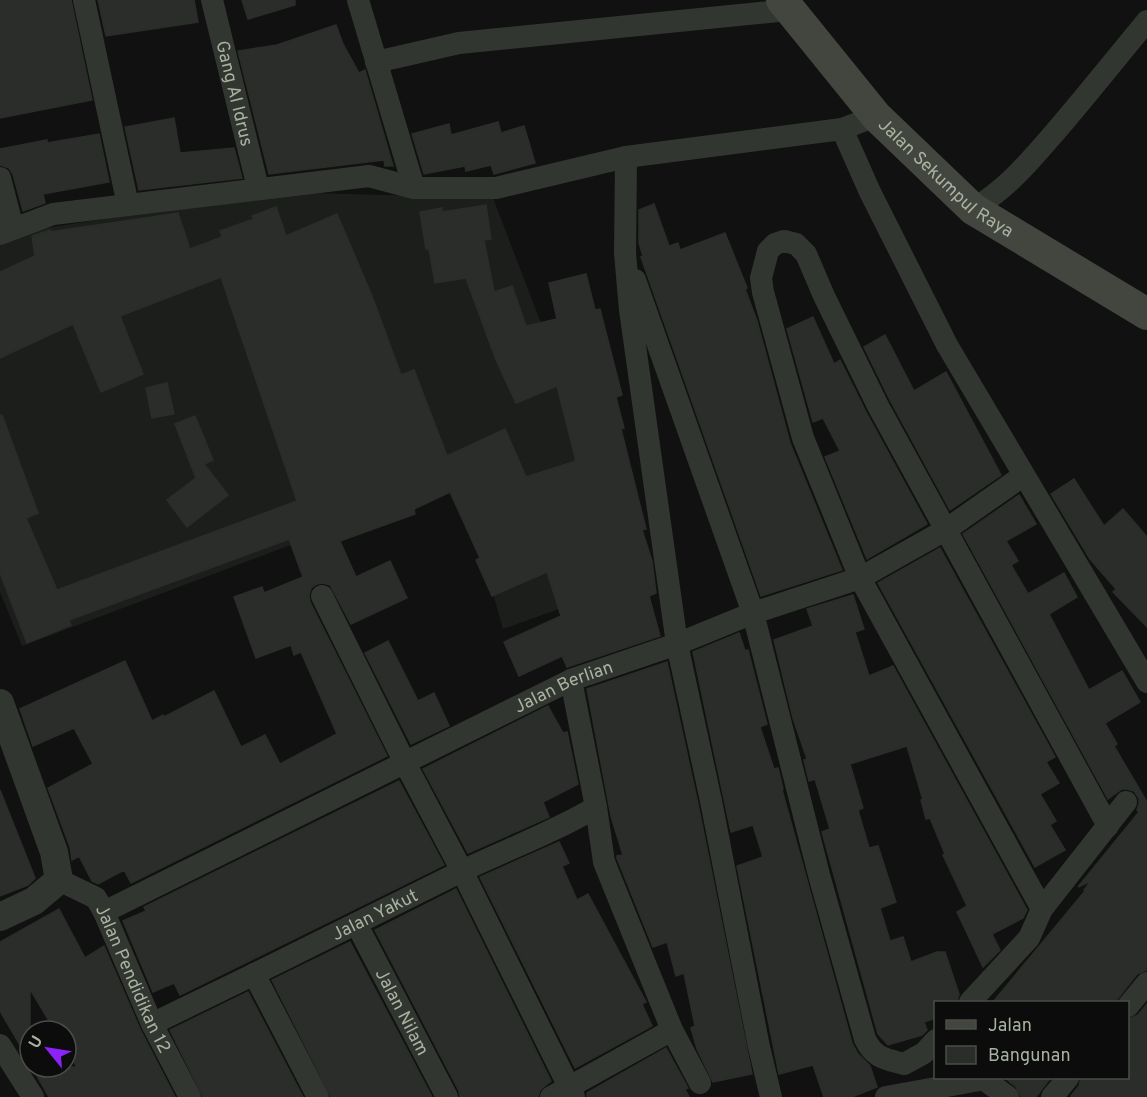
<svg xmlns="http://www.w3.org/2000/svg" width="1147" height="1097" viewBox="0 0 1147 1097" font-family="Overpass,sans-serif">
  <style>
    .built { fill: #1c1e1c }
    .building { fill: #2b2d2a; stroke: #2a2d29; stroke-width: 1.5 }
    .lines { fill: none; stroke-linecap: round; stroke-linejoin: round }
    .minor { stroke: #323630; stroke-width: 22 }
    .tertiary { stroke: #323630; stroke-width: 28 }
    .secondary { stroke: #42463e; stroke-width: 32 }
    .labels { text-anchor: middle; stroke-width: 6; stroke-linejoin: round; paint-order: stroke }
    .street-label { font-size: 18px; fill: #a9b2a0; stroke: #0b0c0b }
  </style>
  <rect width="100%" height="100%" fill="#101110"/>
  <polygon class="built" points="274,192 493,198 562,378 612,590 503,629 461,481 22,646 0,592 0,242 15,233"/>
  <g class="building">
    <polygon points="0,0 71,0 92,100 0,118"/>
    <polygon points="98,0 194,0 198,22 106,36"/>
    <polygon points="242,0 295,0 295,5 248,19"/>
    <polygon points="336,25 343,44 359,73 365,70 393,166 385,166 384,160 269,174 238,51 277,45"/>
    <polygon points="174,118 180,153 234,148 242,178 139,190 125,127"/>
    <polygon points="498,122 501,133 524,126 535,163 494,174 491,165 466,171 465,166 424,174 412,134 449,124 451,135"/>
    <polygon points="99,134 109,182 43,194 45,203 23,211 13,174 9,168 0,165 0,149 47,140 47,143"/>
    <polygon points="654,204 669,246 678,243 680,250 725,233 747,288 745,289 757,321 790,443 842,570 761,596 641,257 643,256 639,243 639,210"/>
    <polygon points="486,205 491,239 484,240 494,292 512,286 526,326 557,319 549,283 586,274 595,310 600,309 622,395 616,397 624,428 621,429 646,529 642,530 652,561 656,593 649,596 660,636 567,667 562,656 519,676 504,642 561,616 547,572 492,596 476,560 480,558 450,492 414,509 415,514 340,541 356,577 390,561 407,598 351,624 330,585 323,583 317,584 311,588 309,595 310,602 387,756 131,883 124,870 98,884 92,881 79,856 72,860 70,847 48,788 93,764 74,728 33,746 20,709 125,661 152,721 163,715 164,717 214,691 241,747 265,735 280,764 337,734 301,652 294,655 291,645 256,658 234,597 262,587 264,593 303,577 289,539 69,620 71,625 27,643 0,573 0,416 2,415 38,513 26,518 57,590 297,501 221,277 120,316 143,374 101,392 73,324 0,358 0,272 35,256 32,236 50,230 50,232 178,213 190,249 222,237 220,231 254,219 252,216 276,207 286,236 337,214 372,296 401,375 414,370 447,456 505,429 526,477 576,461 557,386 516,403 496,360 466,278 435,283 429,249 426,249 420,212 442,208 442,212"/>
    <polygon points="813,317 834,364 840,360 866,412 927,524 867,559 825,457 840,451 823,418 813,422 787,329"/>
    <polygon points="885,335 914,391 946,372 1001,475 950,510 890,400 864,347"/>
    <polygon points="167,383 174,414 152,418 146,388"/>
    <polygon points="195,416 213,460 204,464 228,495 187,527 167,500 196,478 175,424"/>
    <polygon points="1074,479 1104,526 1123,509 1147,537 1147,627 1113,592 1116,589 1090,559 1051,494"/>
    <polygon points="1019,495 1036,524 1006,541 1018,561 1011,565 1028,594 1064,573 1077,597 1049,614 1089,690 1122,671 1140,702 1105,723 1117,744 1114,746 1147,802 1147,970 1137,974 1115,1002 993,1002 1085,891 1084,890 1091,881 1078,887 1139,812 1137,810 1139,804 1139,798 1134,791 1127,789 1122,789 1108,799 963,534"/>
    <polygon points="940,548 1055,757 1046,762 1059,783 1040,794 1056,821 1050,825 1065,850 1035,867 878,583"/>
    <polygon points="853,595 864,629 855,632 869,676 893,666 1027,910 1023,918 992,934 1000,950 983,967 957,912 967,906 943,855 945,854 930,818 926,819 921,800 923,800 907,746 850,764 863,808 858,810 869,848 878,846 896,902 880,908 890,941 903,937 911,962 937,952 945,952 959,994 957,1002 936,1002 936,1018 924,1022 927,1030 922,1035 888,1045 878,1034 822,832 830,829 815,779 809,781 804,760 807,759 793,718 774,640 813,626 807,609"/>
    <polygon points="739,633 745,651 748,650 767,724 760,727 774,769 778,768 783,789 782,790 852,1043 858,1054 870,1066 877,1087 852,1097 824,1097 813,1065 779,1074 737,866 763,857 753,825 731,832 693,652"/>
    <polygon points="388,641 418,701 434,693 449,726 411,744 365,653"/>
    <polygon points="667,662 698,804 752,1074 713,1082 697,1049 691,1028 695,1026 684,973 676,976 667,942 653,947 617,858 617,856 623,855 611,816 587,689"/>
    <polygon points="548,706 563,733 567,732 578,784 543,802 549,817 468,853 423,769"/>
    <polygon points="399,781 444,865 180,995 174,983 153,992 123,921 146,911 144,907"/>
    <polygon points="0,790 35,878 28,885 0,896"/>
    <polygon points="559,842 569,863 562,866 577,900 588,894 646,1002 642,1004 652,1026 575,1068 480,877"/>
    <polygon points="456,889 551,1081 540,1090 538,1097 460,1097 459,1091 375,930"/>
    <polygon points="59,909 85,958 104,946 140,1029 175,1097 49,1097 32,1067 77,1067 66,1049 66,1031 55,1031 30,989 30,1062 0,1011 0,942"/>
    <polygon points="350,942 432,1097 331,1097 272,980"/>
    <polygon points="248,992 303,1097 203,1097 170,1030"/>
    <polygon points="1147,1004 1147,1097 1072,1097 1071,1096 1079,1086 1081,1077 1128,1077 1128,1019 1138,1015"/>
    <polygon points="666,1048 688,1088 685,1089 689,1097 587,1097 587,1093"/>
    <polygon points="1004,1077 1051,1077 1036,1097 1021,1097 1016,1087"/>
  </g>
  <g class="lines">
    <g class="minor">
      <polyline points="84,0 128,205"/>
      <path id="s1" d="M 212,0 L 258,188"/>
      <polyline points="358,0 414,188"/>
      <polyline points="376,62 459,43 789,10"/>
      <polyline points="842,129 870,192 947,345 1147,682"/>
      <polyline points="626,157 625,253 630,310 677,644 711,801 759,1047 771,1097"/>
      <polyline points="0,178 13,228"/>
      <path d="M 973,209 C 1007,189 1031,160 1056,131 C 1087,95 1117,57 1147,21"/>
      <polyline points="0,234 53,214 369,176 414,188 496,188 626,157 842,129 876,116"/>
      <path d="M 635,280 L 753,613 L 819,875 L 865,1039 C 874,1058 885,1059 904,1064 L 924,1053 L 936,1040"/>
      <polyline points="322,596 405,763 462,871 574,1097"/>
      <polyline points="571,680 596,807 604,862 672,1030 700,1083"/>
      <path id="s2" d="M 59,880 L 96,898 L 104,912 L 152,1024 L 190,1097"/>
      <polyline points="1042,909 860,578 803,438 763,292 761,278 768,251 775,244 784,241 796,244 806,254 824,296 878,406 1108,826"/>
      <path id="s3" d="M 104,912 L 571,680 L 677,644 L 753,613 L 860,578 L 947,529 L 1024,475"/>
      <path id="s4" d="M 357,925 L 447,1097"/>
      <polyline points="254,974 318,1097"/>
      <polyline points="970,1002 1029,938 1042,909 1126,802"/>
      <polyline points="1128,1006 1147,983"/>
      <path id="s5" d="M 152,1024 C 255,974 358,923 460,872 C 505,850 553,833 596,807"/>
      <polyline points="0,1045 33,1097"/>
      <polyline points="982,1078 1008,1097"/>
      <polyline points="551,1097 672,1030"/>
      <polyline points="886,1097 985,1079"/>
      <polyline points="1052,1097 1068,1078"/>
    </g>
    <polyline class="tertiary" points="0,703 54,852 59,880 34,901 0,917"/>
    <path class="secondary" id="s6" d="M 782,0 L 876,116 L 973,209 L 1147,314"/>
  </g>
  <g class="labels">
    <g class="street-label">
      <text dy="6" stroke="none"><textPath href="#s1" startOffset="96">Gang Al Idrus</textPath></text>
      <text dy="6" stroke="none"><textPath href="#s6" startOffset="243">Jalan Sekumpul Raya</textPath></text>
      <text dy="6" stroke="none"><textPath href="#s3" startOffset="512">Jalan Berlian</textPath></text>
      <text dy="6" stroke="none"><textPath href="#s5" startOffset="248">Jalan Yakut</textPath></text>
      <text dy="6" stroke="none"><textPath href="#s2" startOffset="130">Jalan Pendidikan 12</textPath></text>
      <text dy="6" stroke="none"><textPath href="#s4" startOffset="98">Jalan Nilam</textPath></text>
    </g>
  </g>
  <rect x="934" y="1001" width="195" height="78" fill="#0b0c0b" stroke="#4a4e47" stroke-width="1.5"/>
  <rect x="946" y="1020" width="30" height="9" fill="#42463e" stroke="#4a4e47" stroke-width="1.5"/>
  <text x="988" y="1031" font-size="18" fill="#a9b2a0">Jalan</text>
  <rect x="946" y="1046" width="30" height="18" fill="#2b2d2a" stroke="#4a4e47" stroke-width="1.5"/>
  <text x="988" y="1061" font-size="18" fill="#a9b2a0">Bangunan</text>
  <g transform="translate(48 1049) rotate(300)"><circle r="28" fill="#0b0c0b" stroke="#4a4e47" stroke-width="1.5"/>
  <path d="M0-4.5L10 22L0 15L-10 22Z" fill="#8b22f7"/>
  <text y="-9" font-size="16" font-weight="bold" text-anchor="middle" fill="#a9b2a0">U</text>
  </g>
</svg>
